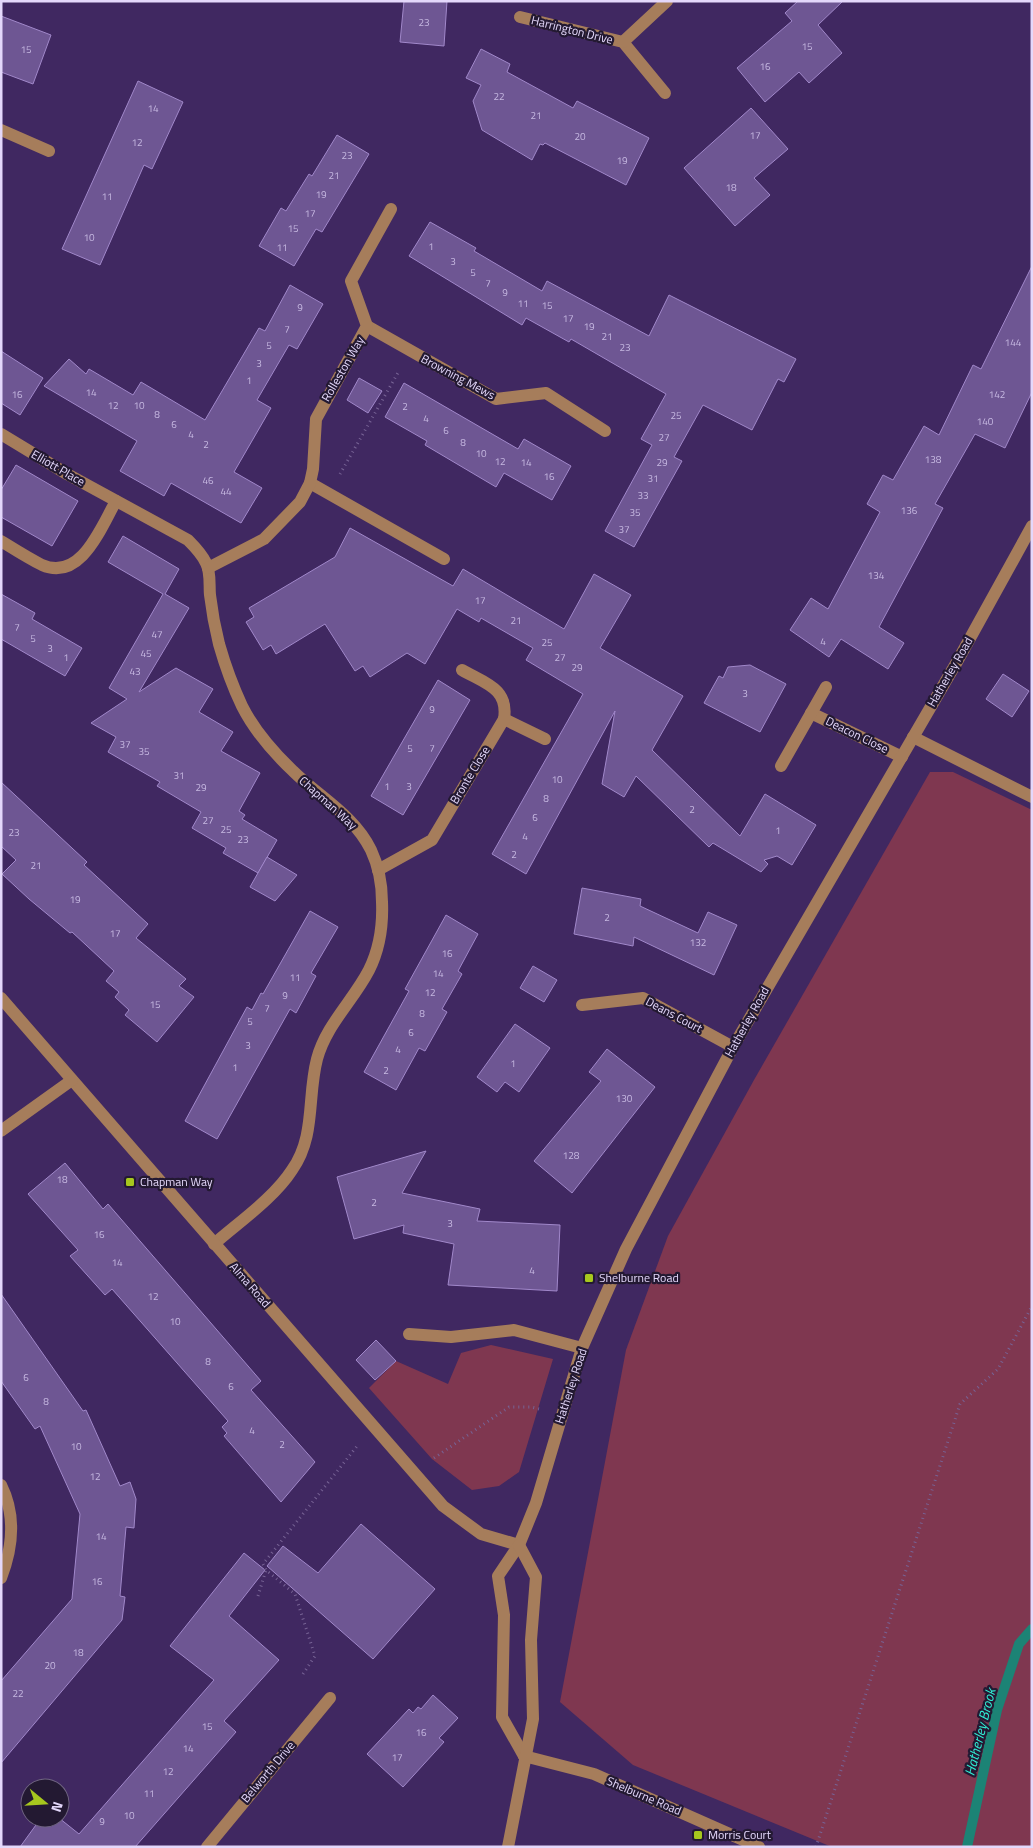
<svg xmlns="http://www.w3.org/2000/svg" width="1033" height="1848" viewBox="0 0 1033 1848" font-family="'Titillium Web',sans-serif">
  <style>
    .green { fill: #7f3750 }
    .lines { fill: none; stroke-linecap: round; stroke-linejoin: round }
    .stream { stroke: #1c8375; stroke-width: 10 }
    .building { fill: #6e5693; stroke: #a188ca }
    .path { stroke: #776395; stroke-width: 3; stroke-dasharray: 1 4; stroke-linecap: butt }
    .minor { stroke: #a67d5b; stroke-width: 12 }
    .poi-dot { fill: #a7c71e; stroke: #231932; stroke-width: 2 }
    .labels { text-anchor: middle; stroke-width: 4.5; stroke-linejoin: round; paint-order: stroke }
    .number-label { font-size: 10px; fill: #c6b8e1 }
    .street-label { font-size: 12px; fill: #e4d8fb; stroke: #231932 }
    .poi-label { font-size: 12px; fill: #e4d8fb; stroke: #231932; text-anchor: start }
    .water-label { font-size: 14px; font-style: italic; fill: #30f0d6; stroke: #231932 }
  </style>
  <rect width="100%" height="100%" fill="#402861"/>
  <g class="green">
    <polygon points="930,772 953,772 1032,810 1032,1847 832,1847 633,1765 560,1702 626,1350 668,1236 754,1080"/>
    <polygon points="491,1345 553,1359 519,1472 499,1486 472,1490 432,1459 369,1388 396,1361 448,1384 461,1353"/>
  </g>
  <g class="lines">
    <polyline class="stream" points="967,1847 997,1710 1019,1644 1032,1629"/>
  </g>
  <g class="building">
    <polygon points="404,1 447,1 444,46 400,42"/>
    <polygon points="798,1 843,1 818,25 842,53 809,83 799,72 765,102 737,68 792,21 785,13"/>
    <polygon points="1,16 51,35 33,84 1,72"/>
    <polygon points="481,49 510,64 507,72 573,108 577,101 649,138 626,185 545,143 543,145 540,144 532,160 482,130 473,101 481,85 466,78"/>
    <polygon points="138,81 183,102 152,169 144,165 100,265 62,249"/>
    <polygon points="751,108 788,149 754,178 770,195 735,226 684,168"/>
    <polygon points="337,135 369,154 322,232 316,229 294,266 259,246 281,208 286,211 309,174 312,176"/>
    <polygon points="430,222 476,248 474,251 542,291 547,281 649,336 669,295 796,359 784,382 778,379 752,430 703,405 674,457 682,461 634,547 605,531 652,445 641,439 666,394 571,339 569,342 526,318 522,325 409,256"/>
    <polygon points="1032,266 1032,392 1005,448 975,434 935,504 943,508 879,627 904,643 888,669 841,639 829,657 790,630 811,598 828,609 880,512 867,504 883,475 893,480 924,426 939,435 973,365 981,369"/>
    <polygon points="290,285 323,304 297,349 289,345 257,400 271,408 234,472 262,488 241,523 171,483 164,496 120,471 137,441 44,386 69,359 86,374 89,369 133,395 141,382 205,420 259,328 265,331"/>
    <polygon points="1,351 43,378 20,415 1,403"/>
    <polygon points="359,378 382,391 368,413 347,400"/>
    <polygon points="404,383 518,449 524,439 571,466 552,500 504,473 496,487 425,445 427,441 385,417"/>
    <polygon points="16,465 78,501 52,546 1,517 1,490"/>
    <polygon points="350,528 453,586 463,569 564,629 594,574 631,595 600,648 683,696 652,750 740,836 765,794 816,825 792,865 777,856 764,860 768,864 761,872 713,843 709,847 636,776 624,797 602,784 615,711 526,874 492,854 583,694 526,660 533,648 481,618 479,622 457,609 425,664 407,653 370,677 363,666 355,671 325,624 276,654 271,645 263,650 246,622 254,617 249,608 335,557"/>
    <polygon points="123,536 179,569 165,594 189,608 139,692 176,668 213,689 199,712 233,732 221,751 260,773 239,811 245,815 242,819 277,840 258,873 223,853 226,848 192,828 201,812 157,786 160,782 108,752 116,737 91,723 127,699 109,688 163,594 108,562"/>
    <polygon points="1,594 35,613 32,619 82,648 65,676 1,639"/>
    <polygon points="750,665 786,684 760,732 704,703 719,676 723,678 728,667"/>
    <polygon points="1003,674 1029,691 1012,717 986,699"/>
    <polygon points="438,680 470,700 403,815 371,796"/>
    <polygon points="1,782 87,862 84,865 148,924 136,938 186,979 179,986 194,997 157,1042 125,1015 129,1010 115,997 119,992 106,981 114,971 72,932 70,933 29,899 2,874 16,860 1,846"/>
    <polygon points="267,857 297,875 275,901 250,887"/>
    <polygon points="582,888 641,899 640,906 698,933 708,912 737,925 714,975 634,937 633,946 574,934"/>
    <polygon points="310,911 338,927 311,973 316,976 296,1013 290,1009 217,1139 185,1121 247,1007 252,1010 261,993 263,994"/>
    <polygon points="446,915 478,934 458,971 462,974 442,1009 447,1012 425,1051 419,1048 396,1090 364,1072 409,991 405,989"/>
    <polygon points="533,966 557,980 544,1002 520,988"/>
    <polygon points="515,1024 550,1048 519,1092 505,1082 497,1092 477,1077"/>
    <polygon points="607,1049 655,1087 572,1193 534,1161 601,1081 589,1072"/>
    <polygon points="426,1151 402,1193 480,1209 477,1221 560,1225 557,1291 448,1285 454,1244 403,1233 404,1225 354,1239 337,1177"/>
    <polygon points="65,1163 103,1209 108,1204 261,1381 251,1390 315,1462 281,1502 224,1436 227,1433 222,1427 228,1421 112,1289 105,1295 70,1256 78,1250 28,1194"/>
    <polygon points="1,1294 83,1411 86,1410 120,1486 130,1482 136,1499 134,1528 126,1527 120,1596 125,1597 122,1620 1,1763 1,1681 72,1599 80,1514 40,1426 35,1429 1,1381"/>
    <polygon points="376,1340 396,1361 375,1380 356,1360"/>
    <polygon points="361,1524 435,1589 373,1659 267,1566 283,1546 318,1573"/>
    <polygon points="244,1553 265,1570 229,1616 279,1660 224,1721 236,1732 135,1847 20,1847 41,1818 59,1818 79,1834 214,1680 170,1646"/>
    <polygon points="433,1695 458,1718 439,1738 444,1742 403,1787 367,1754 409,1709 413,1713 418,1707 421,1709"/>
  </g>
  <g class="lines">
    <g class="path">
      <polyline points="340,474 399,371"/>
      <polyline points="434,1458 509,1407 531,1407 539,1409"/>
      <polyline points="258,1596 266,1570"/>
      <polyline points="303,1674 315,1656 295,1594 266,1570 263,1564 358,1445"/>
      <polyline points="816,1847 960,1404 998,1369 1032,1306"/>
    </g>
    <g class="minor">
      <polyline points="520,17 623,42 665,93"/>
      <polyline points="623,42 667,1"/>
      <polyline points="1,130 49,151"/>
      <polyline points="367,326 496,399 546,393 605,431"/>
      <path d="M 1,434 L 67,474 L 188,540 C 195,547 202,554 206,563 C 211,572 209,585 210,595 C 212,612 215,628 219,644 C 225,665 233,687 242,706 C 254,730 273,752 293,771 C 319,797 354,815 371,850 C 379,867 382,884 382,902 C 383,926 380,948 369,970 C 353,1001 326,1025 317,1059 C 307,1097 316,1136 292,1170 C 274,1198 239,1222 214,1244"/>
      <polyline points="310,483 444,559"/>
      <path d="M 1,541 C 14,549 28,558 42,565 C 81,582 101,527 116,501"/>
      <polyline points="208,568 264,539 300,502 310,483 313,469 316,419 367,326 351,281 391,209"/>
      <polyline points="811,713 902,757"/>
      <polyline points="504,719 545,739"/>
      <polyline points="913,737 1032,797"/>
      <polyline points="781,766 826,687"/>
      <path d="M 378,870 L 432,840 L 504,719 C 509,688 484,683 462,670"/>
      <polyline points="1,998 443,1506 481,1534 519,1545"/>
      <polyline points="582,1005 643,998 733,1047"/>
      <polyline points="1,1131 72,1080"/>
      <polyline points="409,1334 451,1337 514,1330 582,1348"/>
      <path d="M 1,1485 C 16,1515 13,1547 1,1578"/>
      <polyline points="524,1756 502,1717 504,1615 498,1576 519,1545 536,1503 582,1348 626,1249 733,1047 958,660 1032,526"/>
      <polyline points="524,1756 594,1774 759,1847"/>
      <polyline points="207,1847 330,1698"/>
      <polyline points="508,1847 533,1719 531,1640 536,1577 519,1545"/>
    </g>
  </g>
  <g class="poi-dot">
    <rect x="125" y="1177" width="10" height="10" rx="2.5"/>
    <rect x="584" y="1273" width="10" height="10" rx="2.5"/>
    <rect x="693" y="1830" width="10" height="10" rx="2.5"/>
  </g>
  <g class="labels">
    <g class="number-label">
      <text x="424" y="26">23</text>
      <text x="807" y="50">15</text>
      <text x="26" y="53">15</text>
      <text x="765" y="70">16</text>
      <text x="499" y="100">22</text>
      <text x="153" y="112">14</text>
      <text x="536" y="119">21</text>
      <text x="755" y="139">17</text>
      <text x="580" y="140">20</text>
      <text x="137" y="146">12</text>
      <text x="347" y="159">23</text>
      <text x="622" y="164">19</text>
      <text x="334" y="179">21</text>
      <text x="731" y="191">18</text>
      <text x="321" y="198">19</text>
      <text x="107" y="200">11</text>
      <text x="310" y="217">17</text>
      <text x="293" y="232">15</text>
      <text x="89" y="241">10</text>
      <text x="431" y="250">1</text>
      <text x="282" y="251">11</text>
      <text x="453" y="265">3</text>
      <text x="473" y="276">5</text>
      <text x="488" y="287">7</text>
      <text x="505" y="296">9</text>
      <text x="523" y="307">11</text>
      <text x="547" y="309">15</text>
      <text x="300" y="311">9</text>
      <text x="568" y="322">17</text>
      <text x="589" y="330">19</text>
      <text x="287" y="333">7</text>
      <text x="607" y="340">21</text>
      <text x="1013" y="346">144</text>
      <text x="269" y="349">5</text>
      <text x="625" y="351">23</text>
      <text x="259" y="367">3</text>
      <text x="249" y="384">1</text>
      <text x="91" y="396">14</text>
      <text x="17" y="398">16</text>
      <text x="997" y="398">142</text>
      <text x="113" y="409">12</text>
      <text x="139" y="409">10</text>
      <text x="405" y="410">2</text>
      <text x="157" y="418">8</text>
      <text x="676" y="419">25</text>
      <text x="426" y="422">4</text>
      <text x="985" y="425">140</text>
      <text x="174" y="428">6</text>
      <text x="446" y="434">6</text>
      <text x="191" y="438">4</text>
      <text x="664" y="441">27</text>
      <text x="463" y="446">8</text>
      <text x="206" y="448">2</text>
      <text x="481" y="457">10</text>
      <text x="933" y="463">138</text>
      <text x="500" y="465">12</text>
      <text x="526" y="466">14</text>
      <text x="662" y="466">29</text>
      <text x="549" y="480">16</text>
      <text x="653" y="482">31</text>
      <text x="208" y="484">46</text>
      <text x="226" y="495">44</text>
      <text x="643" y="499">33</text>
      <text x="909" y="514">136</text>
      <text x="635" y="516">35</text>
      <text x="624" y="533">37</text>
      <text x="876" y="579">134</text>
      <text x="480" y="604">17</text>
      <text x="516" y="624">21</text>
      <text x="17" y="631">7</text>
      <text x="157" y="638">47</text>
      <text x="33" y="642">5</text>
      <text x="823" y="645">4</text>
      <text x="547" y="646">25</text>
      <text x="50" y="652">3</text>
      <text x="146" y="657">45</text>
      <text x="66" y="661">1</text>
      <text x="560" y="661">27</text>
      <text x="577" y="671">29</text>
      <text x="135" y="675">43</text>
      <text x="745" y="697">3</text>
      <text x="432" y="713">9</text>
      <text x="125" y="748">37</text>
      <text x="410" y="752">5</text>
      <text x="432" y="752">7</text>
      <text x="144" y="755">35</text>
      <text x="179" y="779">31</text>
      <text x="557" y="783">10</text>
      <text x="387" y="790">1</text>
      <text x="409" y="790">3</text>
      <text x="201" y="791">29</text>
      <text x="546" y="802">8</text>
      <text x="692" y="813">2</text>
      <text x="535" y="821">6</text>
      <text x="208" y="824">27</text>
      <text x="226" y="833">25</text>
      <text x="778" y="834">1</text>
      <text x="14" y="836">23</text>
      <text x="525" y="840">4</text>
      <text x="243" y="843">23</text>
      <text x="514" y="858">2</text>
      <text x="36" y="869">21</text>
      <text x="75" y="903">19</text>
      <text x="607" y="921">2</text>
      <text x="115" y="937">17</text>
      <text x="698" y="946">132</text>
      <text x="447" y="957">16</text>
      <text x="438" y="977">14</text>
      <text x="295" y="981">11</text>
      <text x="430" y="996">12</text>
      <text x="285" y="999">9</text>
      <text x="155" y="1008">15</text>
      <text x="267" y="1012">7</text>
      <text x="422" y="1017">8</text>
      <text x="250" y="1025">5</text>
      <text x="411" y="1036">6</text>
      <text x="248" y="1049">3</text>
      <text x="398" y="1053">4</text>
      <text x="513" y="1067">1</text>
      <text x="235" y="1071">1</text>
      <text x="386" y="1074">2</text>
      <text x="624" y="1102">130</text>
      <text x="571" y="1159">128</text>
      <text x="62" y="1183">18</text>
      <text x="374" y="1206">2</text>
      <text x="450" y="1227">3</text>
      <text x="99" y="1238">16</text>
      <text x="117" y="1266">14</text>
      <text x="532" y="1274">4</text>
      <text x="153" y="1300">12</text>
      <text x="175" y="1325">10</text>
      <text x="208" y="1365">8</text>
      <text x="26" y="1381">6</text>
      <text x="231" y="1390">6</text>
      <text x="46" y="1405">8</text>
      <text x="252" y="1434">4</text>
      <text x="282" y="1448">2</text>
      <text x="76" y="1450">10</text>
      <text x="95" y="1480">12</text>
      <text x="101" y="1540">14</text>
      <text x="97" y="1585">16</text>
      <text x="78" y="1656">18</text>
      <text x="50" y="1669">20</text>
      <text x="18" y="1697">22</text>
      <text x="207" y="1730">15</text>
      <text x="421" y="1736">16</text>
      <text x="188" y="1752">14</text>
      <text x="397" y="1761">17</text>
      <text x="168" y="1775">12</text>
      <text x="149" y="1797">11</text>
      <text x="129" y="1819">10</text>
      <text x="102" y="1825">9</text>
    </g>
    <g class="street-label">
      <text transform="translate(572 30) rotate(14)" y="4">Harrington Drive</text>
      <text transform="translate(343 369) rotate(-60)" y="4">Rolleston Way</text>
      <text transform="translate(458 377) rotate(28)" y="4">Browning Mews</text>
      <text transform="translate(58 468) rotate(30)" y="4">Elliott Place</text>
      <text transform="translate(950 672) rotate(-60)" y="4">Hatherley Road</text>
      <text transform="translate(857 735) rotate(26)" y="4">Deacon Close</text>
      <text transform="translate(470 775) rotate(-59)" y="4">Bronte Close</text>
      <text transform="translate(328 803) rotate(42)" y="4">Chapman Way</text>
      <text transform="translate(674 1015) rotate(28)" y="4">Deans Court</text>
      <text transform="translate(747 1022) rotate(-61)" y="4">Hatherley Road</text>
      <text transform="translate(250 1285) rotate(49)" y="4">Alma Road</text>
      <text transform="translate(571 1386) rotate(-72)" y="4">Hatherley Road</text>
      <text transform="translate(268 1772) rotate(-50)" y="4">Belworth Drive</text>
      <text transform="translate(644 1796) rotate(23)" y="4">Shelburne Road</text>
    </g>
    <g class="poi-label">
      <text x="140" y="1186">Chapman Way</text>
      <text x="599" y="1282">Shelburne Road</text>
      <text x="708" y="1839">Morris Court</text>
    </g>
    <g class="water-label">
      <text transform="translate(980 1732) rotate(-76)" y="5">Hatherley Brook</text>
    </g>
  </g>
  <rect width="1033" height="1848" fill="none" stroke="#e4d8fb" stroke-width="5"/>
  <g transform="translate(45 1803) rotate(108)"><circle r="24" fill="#231932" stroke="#706582"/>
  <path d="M0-4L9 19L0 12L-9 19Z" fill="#a7c71e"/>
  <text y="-8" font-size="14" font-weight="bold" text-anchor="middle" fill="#e4d8fb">N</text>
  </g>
</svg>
